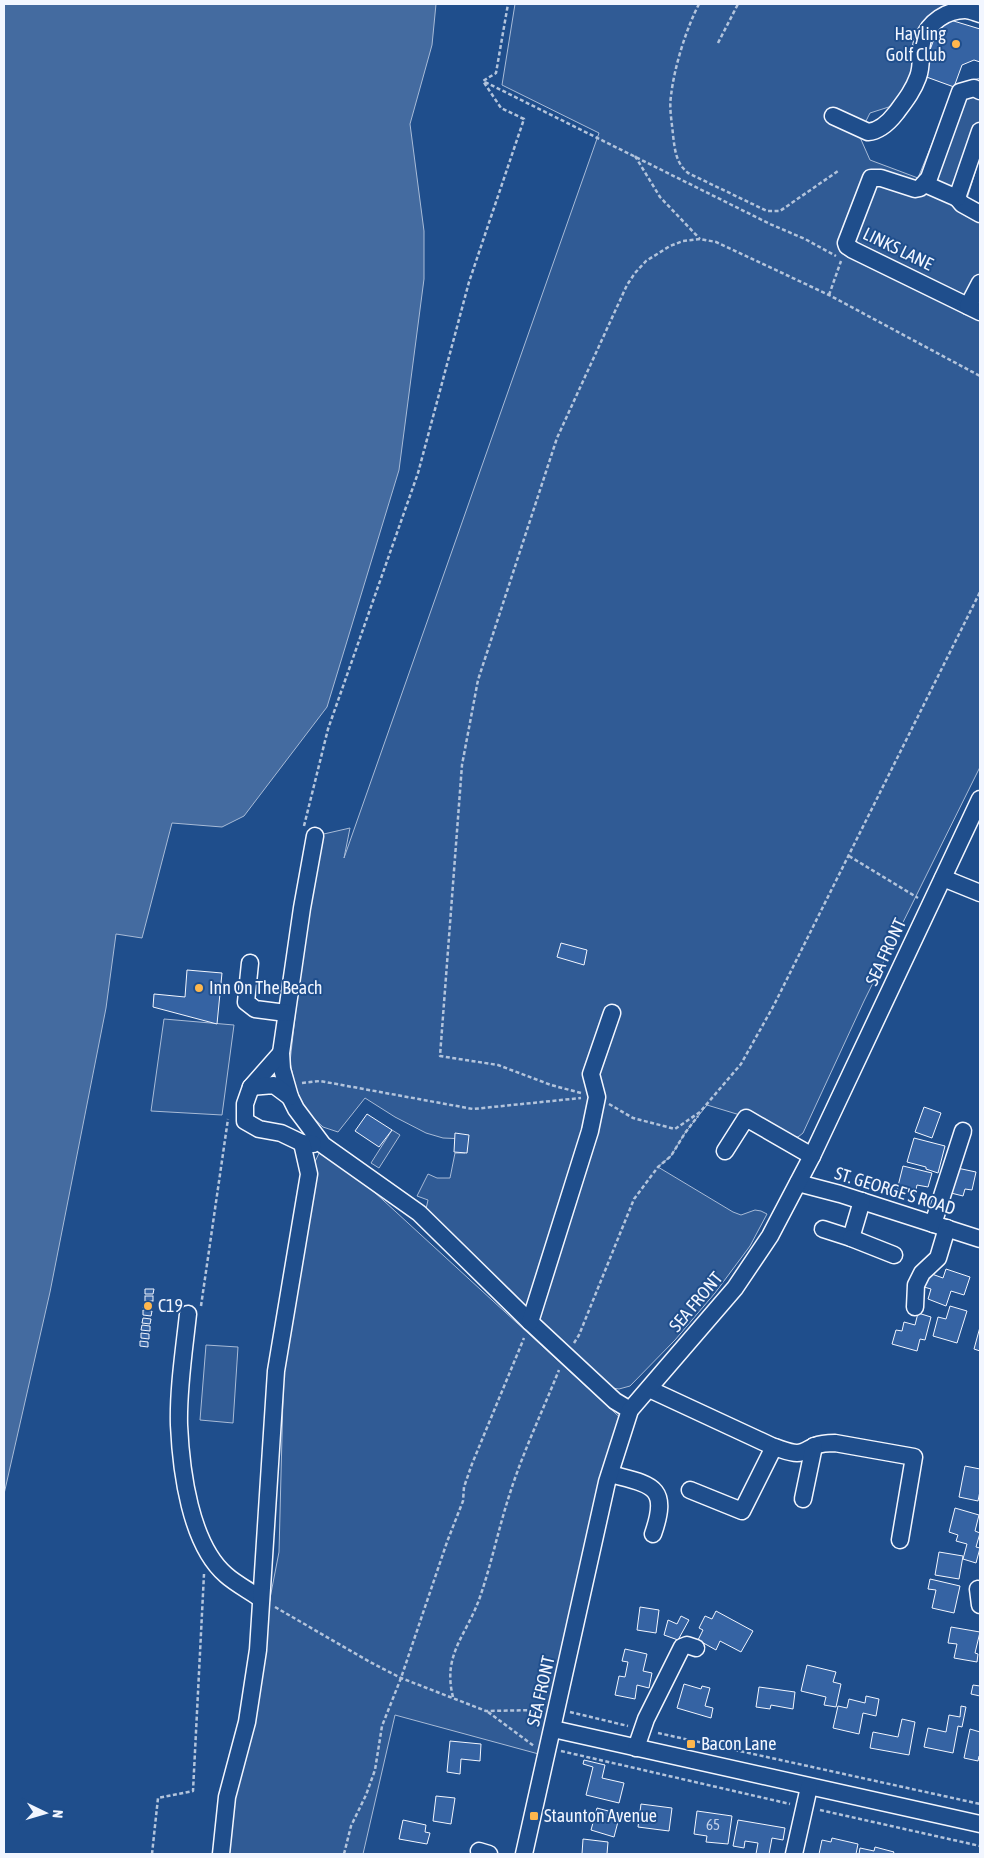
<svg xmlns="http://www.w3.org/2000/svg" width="984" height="1858" viewBox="0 0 984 1858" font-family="'Asap Condensed',sans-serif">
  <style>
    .built { fill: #305b95; stroke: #a8bbd7 }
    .water { fill: #446ba0; stroke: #a8bbd7 }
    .building { fill: #3563a3; stroke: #f2f6ff }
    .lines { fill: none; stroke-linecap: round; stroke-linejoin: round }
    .minor-casing { stroke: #f2f6ff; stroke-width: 19 }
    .path { stroke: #b3c4dc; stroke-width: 2.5; stroke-dasharray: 4 2.5; stroke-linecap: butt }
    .minor { stroke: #1f4e8c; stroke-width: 16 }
    .poi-dot { fill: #ffb74d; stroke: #1f4e8c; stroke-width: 2 }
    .labels { text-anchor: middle; stroke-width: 4; stroke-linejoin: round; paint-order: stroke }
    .number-label { font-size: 15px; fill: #c3d1e8 }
    .poi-label { font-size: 18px; fill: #f2f6ff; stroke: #1f4e8c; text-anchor: start }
    .street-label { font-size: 18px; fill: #f2f6ff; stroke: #1f4e8c }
  </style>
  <rect width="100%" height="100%" fill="#1f4e8c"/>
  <g class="built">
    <polygon points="515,4 980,4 965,10 948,13 914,51 912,73 895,105 870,113 859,135 870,160 918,178 956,85 980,78 980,156 966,202 980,210 980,295 971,313 980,318 980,767 864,1001 803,1133 798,1137 792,1137 740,1115 707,1105 685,1133 671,1156 658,1167 733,1212 741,1215 755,1210 761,1211 767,1214 750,1246 715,1293 675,1340 630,1386 619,1389 612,1388 604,1384 426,1209 428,1200 417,1196 428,1174 437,1178 450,1178 455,1153 465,1153 467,1139 443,1138 426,1133 395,1117 365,1098 338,1132 323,1127 308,1113 300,1101 296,1092 290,1062 315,836 350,828 344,858 599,133 502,85"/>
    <polygon points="164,1019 234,1025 222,1115 151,1111"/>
    <polygon points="392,1130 400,1135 379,1168 371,1163"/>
    <polygon points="323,1145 626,1423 546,1756 395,1715 363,1854 213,1854 251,1696 279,1552 285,1320 309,1174"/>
    <polygon points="206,1345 238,1347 233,1423 200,1420"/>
  </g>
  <polygon class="water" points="4,4 436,4 432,45 410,124 424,231 424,279 399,470 327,707 244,816 222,827 172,823 142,938 116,934 106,1008 50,1292 4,1494"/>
  <g class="building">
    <polygon points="947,19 980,29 980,62 974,60 962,65 954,87 921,75 939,25"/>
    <polygon points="561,943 587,950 584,965 557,957"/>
    <polygon points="187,970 222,973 217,1024 153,1007 154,994 185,997"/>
    <polygon points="924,1107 941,1113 932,1138 915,1132"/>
    <polygon points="367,1114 392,1130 379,1147 355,1131"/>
    <polygon points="455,1133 469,1135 467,1153 454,1152"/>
    <polygon points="914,1138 945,1146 938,1173 926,1169 926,1167 907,1162"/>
    <polygon points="903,1166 932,1173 928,1187 917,1185 915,1194 897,1190"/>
    <polygon points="957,1168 976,1172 972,1190 965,1189 963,1196 947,1192"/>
    <polygon points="946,1269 970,1277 964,1295 951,1291 946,1306 928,1299 931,1289 924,1287 929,1273 943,1278"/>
    <polygon points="145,1289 154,1289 153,1294 145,1294"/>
    <rect x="145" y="1296" width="8" height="5"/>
    <polygon points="144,1303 152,1303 152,1309 143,1308"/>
    <polygon points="950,1306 967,1311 957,1343 933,1336 938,1317 946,1319"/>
    <polygon points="143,1310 152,1311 151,1316 143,1315"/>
    <polygon points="918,1313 931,1317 925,1340 920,1339 917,1351 892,1344 896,1330 902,1331 904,1322 915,1325"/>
    <polygon points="143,1318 151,1319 150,1324 142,1323"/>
    <polygon points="142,1325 150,1326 150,1331 141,1330"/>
    <polygon points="980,1327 980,1351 974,1349"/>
    <polygon points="141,1333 149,1334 149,1339 141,1338"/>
    <polygon points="140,1341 148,1342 148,1347 140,1346"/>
    <polygon points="965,1466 980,1469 980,1491 978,1501 959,1497"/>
    <polygon points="955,1508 979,1515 975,1531 980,1533 976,1547 980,1548 976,1563 963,1559 967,1544 956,1541 958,1535 949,1532"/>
    <polygon points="939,1552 963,1556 959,1579 935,1575"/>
    <polygon points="930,1579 960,1586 954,1613 932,1608 936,1590 928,1589"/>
    <polygon points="640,1607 659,1610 656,1633 637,1630"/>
    <polygon points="716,1611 753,1631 741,1652 720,1641 716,1650 698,1640 703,1630 699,1628 705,1616 712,1619"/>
    <polygon points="681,1616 689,1620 678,1640 664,1635 668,1620 677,1624"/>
    <polygon points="951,1627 980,1632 975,1653 978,1654 977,1662 954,1658 957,1644 948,1643"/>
    <polygon points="625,1649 647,1654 643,1671 652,1673 649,1688 637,1685 635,1699 615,1695 619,1676 625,1677 628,1662 622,1661"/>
    <polygon points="807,1665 836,1672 833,1682 841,1684 836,1707 824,1705 826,1697 801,1691"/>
    <polygon points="684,1684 701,1689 702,1686 710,1688 705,1706 713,1708 711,1718 677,1708"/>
    <polygon points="973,1685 980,1686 980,1696 971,1694"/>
    <polygon points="759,1687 795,1692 793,1709 771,1705 770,1709 756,1707"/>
    <polygon points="866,1696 879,1699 876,1716 863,1713 859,1734 833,1728 838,1706 847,1708 849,1699 865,1703"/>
    <polygon points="961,1706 966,1707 962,1727 958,1726 953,1753 924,1747 928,1728 946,1732 949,1715 960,1717"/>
    <polygon points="902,1719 915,1722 909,1755 870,1748 873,1732 898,1737"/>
    <polygon points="970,1729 980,1732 980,1756 979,1756 978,1761 964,1758"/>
    <polygon points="450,1741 481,1744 480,1761 461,1759 460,1774 447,1772"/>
    <polygon points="584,1760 605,1765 602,1778 624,1783 619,1803 586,1795 593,1767 583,1764"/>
    <polygon points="436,1796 455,1798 451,1824 433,1821"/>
    <polygon points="641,1804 672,1808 669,1831 638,1827"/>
    <polygon points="597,1808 620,1814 614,1837 591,1830"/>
    <polygon points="697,1811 732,1816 728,1844 706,1842 707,1836 694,1834"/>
    <polygon points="403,1820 426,1825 425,1832 430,1833 427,1844 399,1839"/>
    <polygon points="738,1820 785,1828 783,1840 772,1838 769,1854 756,1854 758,1843 745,1841 744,1848 733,1846"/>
    <polygon points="832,1838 858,1844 856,1854 819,1854 822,1840 831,1842"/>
    <polygon points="583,1839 608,1842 607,1854 582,1854"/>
    <polygon points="875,1847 894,1852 893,1854 859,1854 860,1848 874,1851"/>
  </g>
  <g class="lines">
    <defs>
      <g id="minor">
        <polyline points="980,91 974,88 960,92 929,178 920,188 915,189 881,178 871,178 846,243 847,246 853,250 980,312"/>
        <path d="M 833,116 L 868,132 C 880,131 889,122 896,113 C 905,101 913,91 918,77 C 923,64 919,52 923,39 C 929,22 947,10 965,10 C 970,10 976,13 980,14"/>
        <polyline points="980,131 957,198 962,204 980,214"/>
        <polyline points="925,184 957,198"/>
        <polyline points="968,306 980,283"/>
        <polyline points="315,836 302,908 281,1053 282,1069 290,1097 296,1109 323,1145 419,1213 530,1322 615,1401 630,1410"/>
        <polyline points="943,878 980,893"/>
        <polyline points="250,963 246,1002 255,1009 286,1013"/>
        <polyline points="281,1053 251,1087 245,1104 245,1121 259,1129 281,1133 302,1143 313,1144"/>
        <polyline points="251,1087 274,1085 290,1097"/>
        <polyline points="725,1151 746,1118 812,1156"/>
        <polyline points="798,1183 840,1194 980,1239"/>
        <polyline points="933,1224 963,1131"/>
        <polyline points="823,1229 851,1238 862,1201"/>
        <polyline points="851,1238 894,1255"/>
        <polyline points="915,1307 916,1285 922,1273 938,1258 947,1228"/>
        <path d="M 188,1314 C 184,1351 178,1389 179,1425 C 181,1470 190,1544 226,1575 C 236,1584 250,1591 261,1599"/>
        <polyline points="530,1322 590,1131 597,1097 591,1074 612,1013"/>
        <path d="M 649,1389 L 774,1447 C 781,1449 790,1453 797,1453 C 805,1453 809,1448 815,1446 C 822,1443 828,1443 835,1443 L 914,1457 L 900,1540"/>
        <path d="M 610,1474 C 651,1485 670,1485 653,1534"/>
        <polyline points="690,1490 742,1511 774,1447"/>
        <polyline points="803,1499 814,1446"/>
        <polyline points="978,1589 980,1605"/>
        <polyline points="553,1729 980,1824"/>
        <polyline points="636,1748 646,1719 682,1647 687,1645 696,1648"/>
        <polyline points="479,1851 489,1854"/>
        <polyline points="221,1854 227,1797 247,1722 258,1650 276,1371 309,1174 302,1143"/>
        <polyline points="524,1854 607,1482 630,1410 735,1288 770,1236 812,1156 980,799"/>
        <polyline points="794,1854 809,1787"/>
      </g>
    </defs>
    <use href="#minor" class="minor-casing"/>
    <g class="path">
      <path d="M 699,4 C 686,29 674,68 671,96 C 669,109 672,122 673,135 C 675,151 676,163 688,173 L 767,211 L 780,211 L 838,171"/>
      <polyline points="718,43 738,4"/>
      <polyline points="485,82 770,224 805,239 836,256"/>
      <polyline points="635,156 660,197 700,239"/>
      <polyline points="829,295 841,261"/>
      <polyline points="304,826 328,729 418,473 469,282 524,119 501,108 483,81 496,73 508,4"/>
      <polyline points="849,856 918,898"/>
      <polyline points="302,1083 320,1081 473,1109 581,1098"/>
      <polyline points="581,1093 551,1085 498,1065 440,1056 462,765 478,680 557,438 627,285 635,273 646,261 670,246 683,241 700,239 716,242 829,295 980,376"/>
      <polyline points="609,1104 633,1118 675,1129 700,1112 741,1064 774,1005 980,592"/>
      <polyline points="201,1306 228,1119"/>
      <polyline points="574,1343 579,1335 634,1199 658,1167 671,1156 685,1133 698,1116"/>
      <polyline points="275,1607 370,1662 401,1678 486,1711 540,1710"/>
      <path d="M 453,1697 C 442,1654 467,1635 480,1597 C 492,1562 499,1526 511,1490 C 524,1450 543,1410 559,1370"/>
      <polyline points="488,1712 534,1746"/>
      <polyline points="570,1712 628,1726"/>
      <polyline points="658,1733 980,1804"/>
      <polyline points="561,1751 790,1804"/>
      <polyline points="820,1810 980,1846"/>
      <polyline points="152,1854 158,1798 193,1791 204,1574"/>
      <polyline points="344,1854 351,1826 366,1795 375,1770 382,1726 401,1678 447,1542 463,1501 464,1487 472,1464 524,1338"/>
    </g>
    <use href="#minor" class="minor"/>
  </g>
  <g class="poi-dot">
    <circle cx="956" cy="44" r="5"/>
    <circle cx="199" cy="988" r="5"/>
    <circle cx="148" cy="1306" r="5"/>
    <rect x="686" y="1739" width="10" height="10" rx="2.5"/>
    <rect x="529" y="1811" width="10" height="10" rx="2.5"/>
  </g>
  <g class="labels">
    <g class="number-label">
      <text x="713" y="1830">65</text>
    </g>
    <g class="poi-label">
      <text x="946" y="40" text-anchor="end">Hayling<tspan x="946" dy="21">Golf Club</tspan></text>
      <text x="209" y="994">Inn On The Beach</text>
      <text x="158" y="1312">C19</text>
      <text x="701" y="1750">Bacon Lane</text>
      <text x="544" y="1822">Staunton Avenue</text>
    </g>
    <g class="street-label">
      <text transform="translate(898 249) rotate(26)" y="6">LINKS LANE</text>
      <text transform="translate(886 952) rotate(-65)" y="6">SEA FRONT</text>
      <text transform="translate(895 1191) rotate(17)" y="6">ST. GEORGE'S ROAD</text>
      <text transform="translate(696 1302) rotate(-50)" y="6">SEA FRONT</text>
      <text transform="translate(541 1691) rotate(-77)" y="6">SEA FRONT</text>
    </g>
  </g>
  <rect width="984" height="1858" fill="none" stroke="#f2f6ff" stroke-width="10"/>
  <g transform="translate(45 1813) rotate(95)" stroke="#1f4e8c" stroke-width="4" paint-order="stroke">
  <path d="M0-4L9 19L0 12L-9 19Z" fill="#f2f6ff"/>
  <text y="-8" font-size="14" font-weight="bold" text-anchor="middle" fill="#f2f6ff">N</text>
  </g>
</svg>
